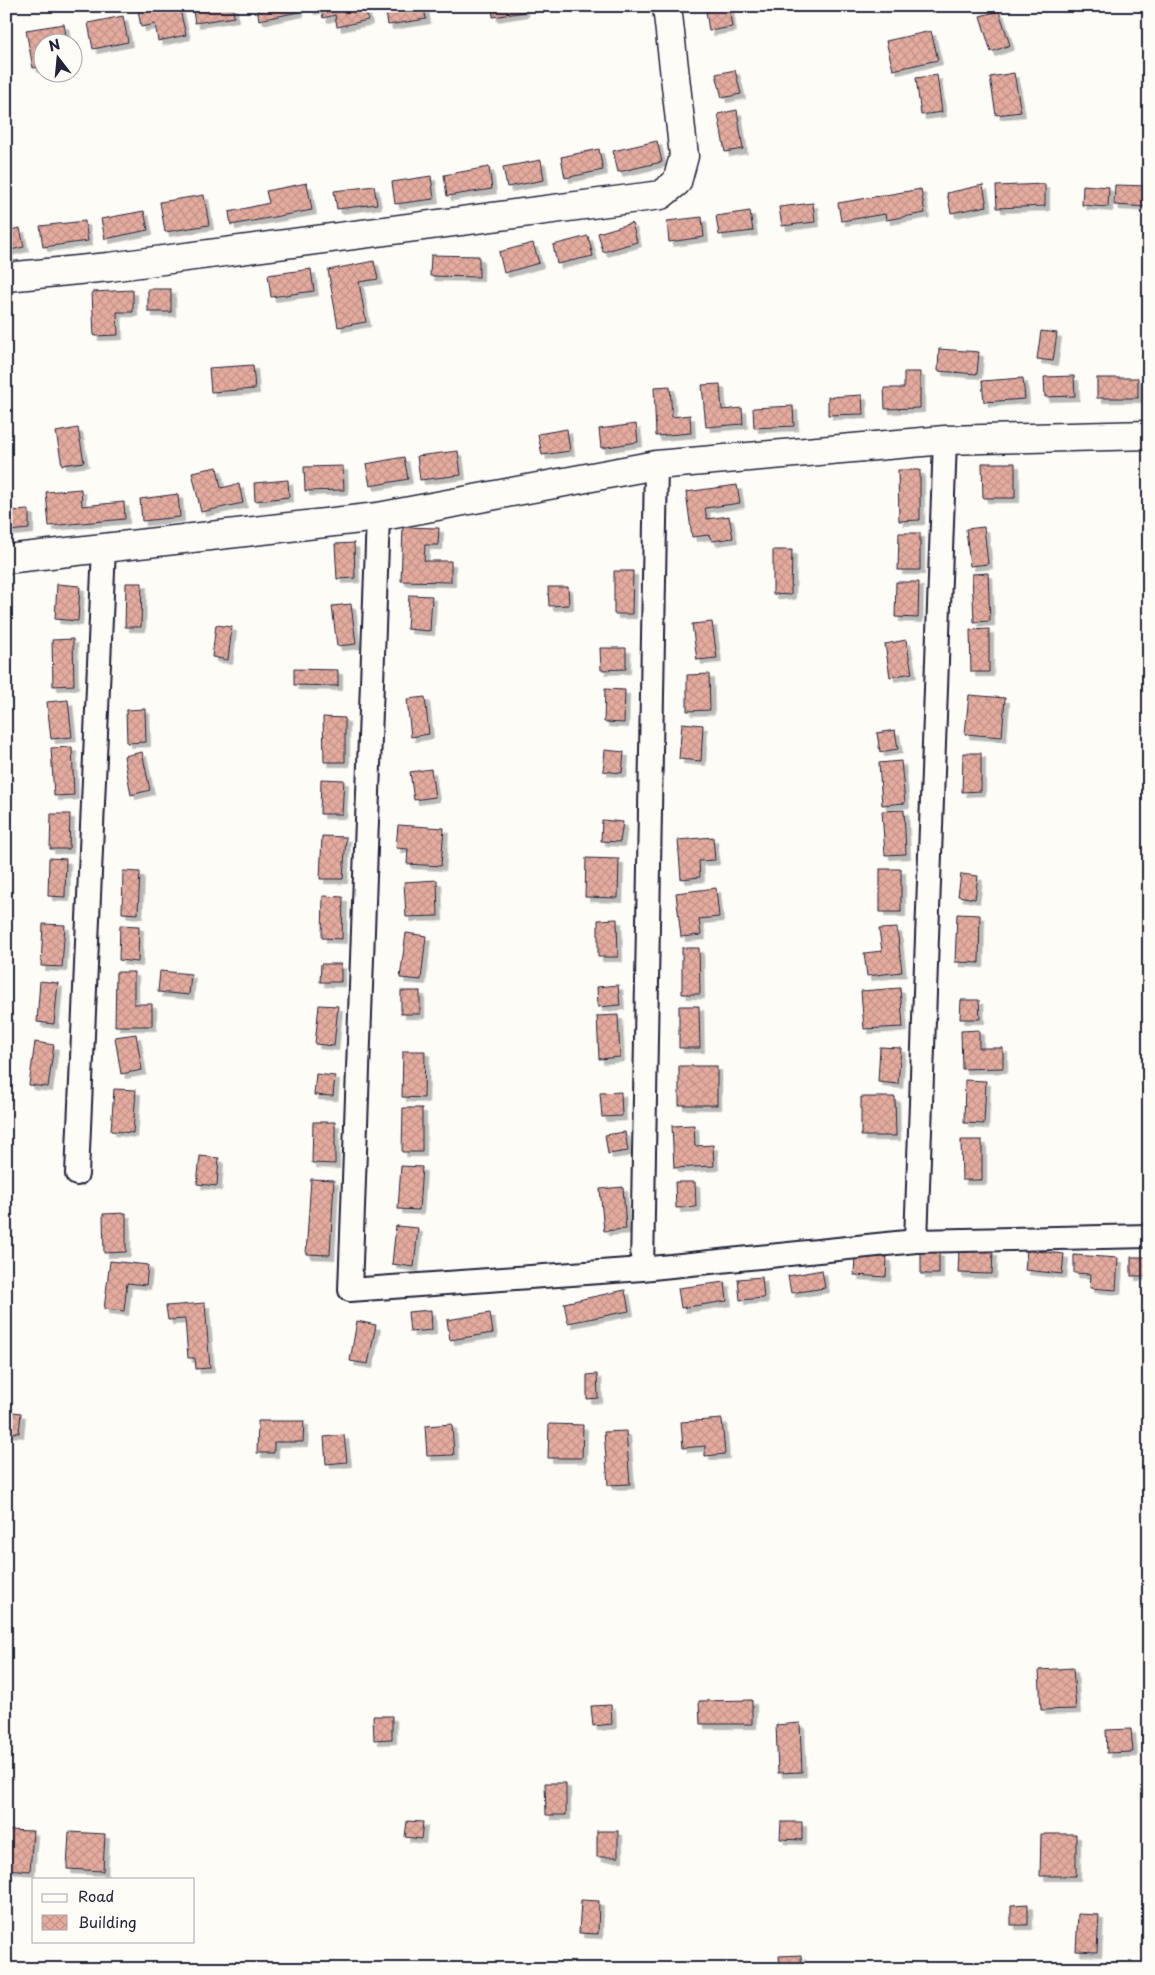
<svg xmlns="http://www.w3.org/2000/svg" width="1155" height="1975" viewBox="0 0 1155 1975" font-family="'Playpen Sans',sans-serif">
  <style>
    .building { fill: url(#building-cross-hatch); stroke: #22223b; filter: url(#shadow) }
    .lines { fill: none; stroke-linecap: round; stroke-linejoin: round }
    .lane-casing { stroke: #22223b; stroke-width: 26 }
    .street-casing { stroke: #22223b; stroke-width: 31 }
    .lane { stroke: #fdfcf7; stroke-width: 22 }
    .street { stroke: #fdfcf7; stroke-width: 28 }
  </style>
  <defs>
    <pattern id="building-cross-hatch" width="8" height="8" patternUnits="userSpaceOnUse" patternTransform="scale(1.25)"><rect width="8" height="8" fill="#e4ab9e"/><path d="M0 0l8 8M0 8l8-8" fill="none" stroke="#c39389"/></pattern>
    <filter id="shadow"><feDropShadow dx="4.5" dy="4.5" stdDeviation="0" flood-color="#0004"/></filter>
  </defs>
  <rect width="100%" height="100%" fill="#fdfcf7"/>
  <filter id="ink" filterUnits="userSpaceOnUse"><feTurbulence type="fractalNoise" baseFrequency=".02" numOctaves="2"/><feDisplacementMap in="SourceGraphic" scale="10" xChannelSelector="R" yChannelSelector="G"/><feConvolveMatrix kernelMatrix="1 2 1 2 8 2 1 2 1" color-interpolation-filters="sRGB"/></filter>
  <g filter="url(#ink)">
    <g class="building">
      <polygon points="157,6 179,6 186,35 158,41 155,24 141,27 138,10"/>
      <polygon points="192,6 233,6 234,17 195,23"/>
      <polygon points="257,6 298,6 299,12 259,20"/>
      <polygon points="309,6 365,6 368,20 337,27 335,15 323,18 321,8 310,10"/>
      <polygon points="385,6 424,6 426,19 388,25"/>
      <polygon points="492,6 524,6 524,12 493,17"/>
      <polygon points="729,7 732,27 709,31 706,11"/>
      <polygon points="999,11 1010,45 991,52 980,16"/>
      <polygon points="123,16 128,42 93,49 88,23"/>
      <polygon points="64,24 67,42 42,42 42,67 33,68 26,30"/>
      <polygon points="931,31 938,60 893,70 886,41"/>
      <polygon points="735,70 741,94 722,98 716,74"/>
      <polygon points="1014,73 1021,112 996,115 990,77"/>
      <polygon points="937,75 942,112 921,115 916,78"/>
      <polygon points="737,110 743,149 725,152 718,114"/>
      <polygon points="657,141 662,162 618,172 613,151"/>
      <polygon points="599,149 603,170 565,178 561,157"/>
      <polygon points="541,160 544,180 507,187 503,167"/>
      <polygon points="489,167 492,189 447,196 444,175"/>
      <polygon points="431,176 434,199 395,204 392,182"/>
      <polygon points="307,183 312,210 231,225 229,212 269,203 266,191"/>
      <polygon points="1045,184 1045,206 997,208 996,186"/>
      <polygon points="983,185 987,206 951,213 947,193"/>
      <polygon points="1083,185 1109,187 1108,207 1082,205"/>
      <polygon points="1115,185 1149,186 1149,207 1114,205"/>
      <polygon points="374,186 377,204 337,209 334,191"/>
      <polygon points="921,189 925,213 886,220 885,214 841,221 838,203"/>
      <polygon points="204,195 209,225 165,232 160,202"/>
      <polygon points="813,203 815,222 782,226 779,207"/>
      <polygon points="144,211 148,230 105,239 101,219"/>
      <polygon points="750,211 753,231 719,235 716,216"/>
      <polygon points="702,217 704,237 669,242 667,221"/>
      <polygon points="85,221 88,241 43,247 40,226"/>
      <polygon points="632,223 637,242 603,252 598,233"/>
      <polygon points="20,228 24,247 6,251 6,231"/>
      <polygon points="588,236 593,256 557,264 553,245"/>
      <polygon points="533,243 539,263 504,273 499,252"/>
      <polygon points="431,255 479,256 479,277 430,276"/>
      <polygon points="374,261 378,279 359,282 366,322 338,327 328,270"/>
      <polygon points="311,269 314,291 271,297 268,275"/>
      <rect x="148" y="289" width="23" height="23"/>
      <polygon points="133,290 133,312 117,312 118,335 94,336 92,292"/>
      <polygon points="1041,331 1057,333 1053,361 1037,359"/>
      <polygon points="939,349 979,352 977,374 938,371"/>
      <polygon points="253,365 255,389 211,392 209,368"/>
      <polygon points="904,372 920,372 920,408 885,409 884,388 904,388"/>
      <polygon points="1074,376 1075,396 1045,397 1044,377"/>
      <polygon points="1023,378 1025,399 984,402 982,381"/>
      <rect x="1097" y="378" width="41" height="20"/>
      <polygon points="720,384 722,410 742,408 743,424 706,427 702,385"/>
      <polygon points="670,386 672,417 690,415 691,433 656,436 654,387"/>
      <polygon points="862,395 863,414 828,415 828,397"/>
      <polygon points="793,406 794,426 754,428 753,408"/>
      <polygon points="636,424 638,442 601,448 599,429"/>
      <polygon points="78,428 84,462 62,465 56,432"/>
      <polygon points="567,429 570,451 542,455 538,434"/>
      <polygon points="458,451 461,475 420,480 417,456"/>
      <polygon points="404,457 408,479 370,486 366,464"/>
      <polygon points="982,463 1015,463 1015,498 983,498"/>
      <polygon points="343,466 344,490 305,491 304,467"/>
      <polygon points="217,467 221,488 239,484 243,503 201,512 192,472"/>
      <polygon points="898,470 920,470 920,520 899,521"/>
      <polygon points="288,480 289,497 255,501 254,483"/>
      <polygon points="737,485 740,503 705,508 707,519 729,516 733,538 712,541 709,535 692,537 686,492"/>
      <polygon points="81,489 82,506 124,502 125,519 49,526 46,492"/>
      <polygon points="178,494 180,517 142,521 140,499"/>
      <polygon points="29,510 29,529 9,531 8,511"/>
      <polygon points="403,527 439,528 438,545 425,545 424,561 451,561 451,582 401,581"/>
      <polygon points="984,527 988,564 970,566 966,529"/>
      <polygon points="899,533 920,533 920,570 898,570"/>
      <polygon points="354,543 355,578 337,579 335,544"/>
      <polygon points="773,550 792,550 791,595 773,594"/>
      <polygon points="614,571 633,571 632,614 614,614"/>
      <polygon points="988,573 990,621 974,622 972,574"/>
      <polygon points="896,582 919,582 918,618 895,617"/>
      <polygon points="126,583 142,583 141,627 125,627"/>
      <polygon points="57,584 80,586 78,621 55,619"/>
      <polygon points="548,587 568,587 569,605 549,606"/>
      <polygon points="409,595 432,596 430,631 407,629"/>
      <polygon points="351,604 356,644 337,646 332,606"/>
      <polygon points="712,622 717,658 697,660 692,624"/>
      <polygon points="216,625 232,627 228,660 212,657"/>
      <polygon points="989,629 989,672 971,672 970,630"/>
      <polygon points="73,639 74,685 53,686 52,640"/>
      <polygon points="906,640 912,673 890,677 885,644"/>
      <polygon points="600,648 626,648 626,669 601,670"/>
      <polygon points="294,669 338,670 338,686 294,685"/>
      <polygon points="709,674 710,710 687,711 687,675"/>
      <polygon points="605,689 625,690 624,723 604,722"/>
      <polygon points="969,695 1005,698 1002,737 965,734"/>
      <polygon points="425,697 429,734 411,737 407,699"/>
      <polygon points="68,700 72,737 51,739 47,702"/>
      <polygon points="145,709 146,742 127,743 126,710"/>
      <polygon points="323,717 345,718 345,762 324,762"/>
      <polygon points="682,723 703,725 701,761 679,759"/>
      <polygon points="895,730 898,749 880,752 877,733"/>
      <polygon points="72,747 74,795 54,796 51,748"/>
      <polygon points="605,750 624,752 622,773 603,771"/>
      <polygon points="142,752 150,790 131,795 124,756"/>
      <polygon points="963,753 981,753 981,791 962,792"/>
      <polygon points="901,761 905,803 882,805 879,763"/>
      <polygon points="431,769 435,797 414,800 410,772"/>
      <polygon points="321,779 344,780 342,814 320,814"/>
      <polygon points="904,810 906,854 885,855 882,811"/>
      <polygon points="51,814 70,814 69,849 50,849"/>
      <polygon points="602,820 623,822 620,842 601,841"/>
      <polygon points="398,825 444,828 441,866 407,864 408,849 396,848"/>
      <polygon points="322,836 346,837 343,879 320,879"/>
      <polygon points="713,837 715,860 699,861 700,877 681,879 678,840"/>
      <polygon points="49,858 66,859 65,897 48,896"/>
      <polygon points="586,858 619,859 618,898 585,897"/>
      <rect x="880" y="869" width="21" height="43"/>
      <polygon points="123,871 140,872 138,914 122,913"/>
      <polygon points="961,874 978,876 975,899 958,896"/>
      <polygon points="437,880 438,916 406,917 404,882"/>
      <polygon points="716,888 719,917 699,919 701,935 681,937 676,893"/>
      <polygon points="323,896 343,897 342,939 322,938"/>
      <polygon points="957,914 980,915 979,963 955,962"/>
      <polygon points="617,919 618,957 598,957 598,920"/>
      <polygon points="43,924 65,925 62,967 41,966"/>
      <polygon points="120,925 139,926 138,962 119,960"/>
      <polygon points="897,928 902,972 867,976 864,953 882,951 879,929"/>
      <polygon points="406,933 426,936 421,980 400,978"/>
      <polygon points="682,948 699,948 700,994 682,994"/>
      <polygon points="321,964 341,964 341,982 320,982"/>
      <polygon points="160,971 191,974 189,995 158,992"/>
      <polygon points="116,972 134,972 134,1004 152,1004 152,1026 115,1026"/>
      <polygon points="40,981 58,983 54,1024 37,1022"/>
      <polygon points="618,985 620,1005 598,1007 597,987"/>
      <polygon points="900,988 903,1027 864,1029 861,991"/>
      <rect x="401" y="991" width="19" height="23"/>
      <polygon points="961,1000 979,1000 980,1019 960,1019"/>
      <polygon points="319,1005 338,1006 334,1046 315,1044"/>
      <polygon points="679,1006 699,1006 700,1048 679,1048"/>
      <polygon points="618,1015 620,1057 599,1059 597,1016"/>
      <polygon points="979,1030 979,1048 1003,1048 1003,1068 962,1069 961,1031"/>
      <polygon points="136,1034 142,1070 121,1074 115,1037"/>
      <polygon points="35,1042 54,1045 48,1087 29,1085"/>
      <polygon points="880,1047 901,1048 898,1084 878,1082"/>
      <polygon points="403,1051 425,1051 424,1098 402,1097"/>
      <rect x="1144" y="1063" width="5" height="24"/>
      <rect x="679" y="1066" width="38" height="39"/>
      <polygon points="316,1074 335,1076 333,1096 314,1095"/>
      <polygon points="965,1080 986,1081 984,1124 964,1123"/>
      <polygon points="114,1089 136,1090 133,1133 111,1131"/>
      <polygon points="621,1092 622,1116 602,1117 600,1093"/>
      <polygon points="861,1097 895,1097 896,1136 861,1136"/>
      <polygon points="403,1108 422,1108 422,1152 402,1152"/>
      <polygon points="313,1122 335,1122 335,1164 312,1163"/>
      <polygon points="694,1125 695,1146 713,1145 714,1166 674,1168 672,1126"/>
      <polygon points="625,1132 628,1151 608,1154 605,1135"/>
      <polygon points="961,1140 982,1140 982,1180 962,1180"/>
      <polygon points="200,1156 219,1158 217,1186 197,1184"/>
      <polygon points="401,1166 422,1167 419,1210 398,1209"/>
      <polygon points="311,1179 334,1180 330,1255 306,1254"/>
      <polygon points="675,1182 695,1182 696,1207 676,1208"/>
      <polygon points="623,1187 626,1229 604,1231 600,1189"/>
      <polygon points="126,1213 126,1252 104,1253 103,1214"/>
      <polygon points="396,1226 418,1228 414,1267 392,1264"/>
      <polygon points="1027,1250 1064,1254 1062,1274 1025,1270"/>
      <polygon points="959,1251 993,1251 992,1274 958,1273"/>
      <rect x="921" y="1252" width="18" height="22"/>
      <polygon points="1074,1255 1118,1258 1116,1290 1090,1288 1091,1274 1074,1273"/>
      <polygon points="855,1256 887,1257 886,1277 854,1275"/>
      <rect x="1131" y="1257" width="18" height="19"/>
      <polygon points="110,1261 148,1265 146,1285 127,1283 124,1311 104,1309"/>
      <polygon points="822,1270 825,1288 791,1293 788,1276"/>
      <polygon points="762,1277 764,1298 740,1300 738,1279"/>
      <polygon points="725,1282 727,1301 681,1308 678,1288"/>
      <polygon points="625,1290 629,1311 568,1323 564,1303"/>
      <polygon points="205,1303 210,1368 196,1369 195,1358 188,1358 185,1319 168,1320 166,1306"/>
      <polygon points="431,1310 432,1330 410,1332 408,1312"/>
      <polygon points="490,1313 493,1333 450,1340 447,1320"/>
      <polygon points="357,1321 376,1325 368,1364 350,1361"/>
      <polygon points="597,1374 598,1398 587,1399 587,1375"/>
      <polygon points="6,1411 21,1413 19,1433 6,1432"/>
      <polygon points="722,1419 725,1454 705,1456 705,1446 683,1448 681,1422"/>
      <polygon points="258,1421 304,1421 303,1442 274,1442 274,1453 257,1453"/>
      <polygon points="452,1424 454,1455 427,1456 425,1426"/>
      <polygon points="549,1424 583,1425 582,1458 548,1458"/>
      <polygon points="626,1431 630,1484 608,1485 604,1432"/>
      <polygon points="344,1435 347,1462 326,1464 324,1437"/>
      <polygon points="1073,1668 1076,1709 1041,1710 1039,1670"/>
      <polygon points="752,1700 752,1724 700,1724 699,1701"/>
      <polygon points="611,1705 612,1724 593,1726 591,1706"/>
      <polygon points="373,1716 392,1716 392,1739 374,1740"/>
      <polygon points="800,1723 802,1772 778,1773 776,1725"/>
      <polygon points="1131,1729 1133,1752 1107,1753 1106,1730"/>
      <polygon points="545,1783 566,1783 566,1815 546,1815"/>
      <polygon points="407,1821 423,1822 421,1839 405,1837"/>
      <polygon points="781,1822 802,1822 802,1840 780,1839"/>
      <polygon points="6,1830 33,1831 30,1871 6,1869"/>
      <rect x="597" y="1831" width="21" height="26"/>
      <polygon points="69,1832 105,1834 103,1871 67,1869"/>
      <polygon points="1041,1834 1076,1834 1076,1876 1040,1876"/>
      <polygon points="581,1900 599,1901 598,1934 579,1933"/>
      <polygon points="1028,1904 1028,1925 1011,1925 1011,1905"/>
      <polygon points="1078,1914 1099,1915 1097,1952 1076,1951"/>
      <polygon points="801,1955 802,1969 780,1969 779,1956"/>
      <rect x="6" y="1967" width="26" height="2"/>
    </g>
    <g class="lines">
      <defs>
        <g id="lane">
          <polyline points="378,517 350,1290 642,1269 916,1241 1149,1236"/>
          <polyline points="77,1174 104,548"/>
          <polyline points="916,1241 945,440"/>
          <polyline points="642,1269 656,465"/>
        </g>
        <g id="street">
          <polyline points="6,277 109,267 661,195 677,182 684,156 667,6"/>
          <polyline points="6,559 378,517 656,465 945,440 1149,435"/>
        </g>
      </defs>
      <use href="#lane" class="lane-casing"/>
      <use href="#street" class="street-casing"/>
      <use href="#lane" class="lane"/>
      <use href="#street" class="street"/>
    </g>
  </g>
  <rect width="1155" height="1975" fill="none" stroke="#fdfcf7" stroke-width="25"/>
  <rect x="12" y="12" width="1130" height="1950" fill="none" stroke="#22223b" stroke-width="2" filter="url(#ink)"/>
  <rect x="32" y="1878" width="162" height="65" fill="#fdfcf7" stroke="#a5a5ac"/>
  <rect x="42" y="1894" width="25" height="8" fill="#fdfcf7" stroke="#a5a5ac"/>
  <text x="78" y="1902" font-size="15" fill="#22223b">Road</text>
  <rect x="42" y="1915" width="25" height="15" fill="url(#building-cross-hatch)" stroke="#a5a5ac"/>
  <text x="78" y="1928" font-size="15" fill="#22223b">Building</text>
  <g transform="translate(58 58) rotate(344)"><circle r="24" fill="#fdfcf7" stroke="#a5a5ac"/>
  <path d="M0-4L9 19L0 12L-9 19Z" fill="#22223b"/>
  <text y="-8" font-size="14" font-weight="bold" text-anchor="middle" fill="#22223b">N</text>
  </g>
</svg>
